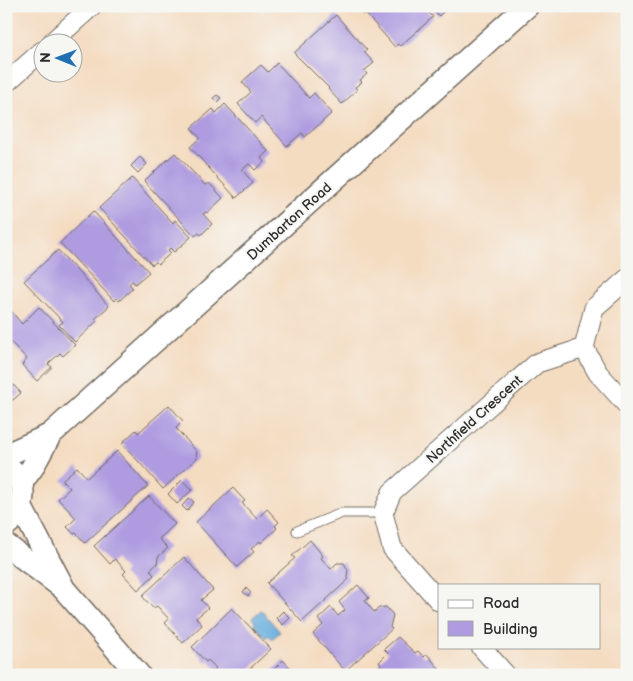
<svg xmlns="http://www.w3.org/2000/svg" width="633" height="681" viewBox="0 0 633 681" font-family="'Balsamiq Sans',sans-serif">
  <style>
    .water { fill: #67aede; stroke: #496c84 }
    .building { fill: #ae9be0 }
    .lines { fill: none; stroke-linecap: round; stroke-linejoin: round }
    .service-casing { stroke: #716960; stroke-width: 11 }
    .minor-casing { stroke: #716960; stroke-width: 21 }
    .tertiary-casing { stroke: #716960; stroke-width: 25 }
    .service { stroke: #fff; stroke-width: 9 }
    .minor { stroke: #fff; stroke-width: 19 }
    .tertiary { stroke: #fff; stroke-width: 22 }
    .labels { text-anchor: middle; stroke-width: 4; stroke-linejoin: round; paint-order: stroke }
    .street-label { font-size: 14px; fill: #2b2b2b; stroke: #f6f6f2 }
  </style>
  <rect width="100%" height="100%" fill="#f6f6f2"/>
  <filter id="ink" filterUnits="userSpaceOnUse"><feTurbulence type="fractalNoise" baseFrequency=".02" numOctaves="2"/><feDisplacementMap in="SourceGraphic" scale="10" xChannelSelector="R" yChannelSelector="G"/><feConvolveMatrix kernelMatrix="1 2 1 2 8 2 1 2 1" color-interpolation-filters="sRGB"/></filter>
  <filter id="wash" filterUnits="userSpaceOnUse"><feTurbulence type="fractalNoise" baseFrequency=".0096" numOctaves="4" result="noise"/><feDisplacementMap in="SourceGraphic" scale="20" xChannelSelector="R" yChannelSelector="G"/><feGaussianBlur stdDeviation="1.12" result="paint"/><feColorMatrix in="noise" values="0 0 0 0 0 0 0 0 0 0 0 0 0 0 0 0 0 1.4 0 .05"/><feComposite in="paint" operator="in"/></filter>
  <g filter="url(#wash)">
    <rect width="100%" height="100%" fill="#f4dcc1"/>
    <polygon class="water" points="261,610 280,632 272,639 269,635 266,638 254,624 255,622 252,618"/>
    <g id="blocks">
      <g class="building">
        <polygon points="355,6 423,6 433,17 400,46 398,44 395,47 365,13 363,15"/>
        <polygon points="430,6 449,6 439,16"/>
        <polygon points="336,15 367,50 364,52 374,63 364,71 367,74 360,80 362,82 355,87 357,90 342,104 328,89 329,88 294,53"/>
        <polygon points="277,63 309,98 314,93 332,113 305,137 302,133 287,146 261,117 255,123 238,104 251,92 242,82 261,65 268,72"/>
        <polygon points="217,95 221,98 217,102 213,98"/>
        <polygon points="225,104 268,151 261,158 264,162 255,170 249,164 242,170 253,183 236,198 190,147 200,138 191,128 213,109 216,113"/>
        <polygon points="175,153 205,185 209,183 223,198 207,213 206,212 203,214 212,224 201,235 199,233 195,236 144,181"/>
        <polygon points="140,157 147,164 138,173 131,166"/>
        <polygon points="132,178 173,223 175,220 191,237 174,252 170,248 168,250 171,253 158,264 156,262 152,265 99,208"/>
        <polygon points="93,211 149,272 135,284 132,281 129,284 133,288 119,301 116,298 114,301 60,243"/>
        <polygon points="58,250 109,306 95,319 97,321 75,342 59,325 63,322 24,281"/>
        <polygon points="39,307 75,345 63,356 60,353 48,364 52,367 37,381 22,365 27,359 6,337 6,316 11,311 22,324"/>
        <polygon points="6,377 21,393 6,406"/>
        <polygon points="169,405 183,421 176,428 197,452 196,455 198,457 163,489 122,443 136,430 138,433"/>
        <polygon points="117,451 148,486 85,543 76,533 74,534 67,527 76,518 58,499 70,488 62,480 77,467 87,478"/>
        <polygon points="182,480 192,490 177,504 168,494"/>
        <polygon points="233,488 245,501 242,503 257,519 267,509 279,522 275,526 277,528 261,543 260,541 251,549 254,552 237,567 196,522"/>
        <polygon points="149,496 175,524 159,539 168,548 158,557 157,564 150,570 154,575 138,590 123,574 126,571 115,559 110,564 94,546"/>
        <polygon points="189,498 194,502 187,511 182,506"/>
        <polygon points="310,540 323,556 321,558 331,569 337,563 344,563 348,570 347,577 349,579 302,622 267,583 295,558 292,556"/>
        <polygon points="184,557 213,590 201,600 208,608 196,618 202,625 183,643 165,623 169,619 157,606 153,608 142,596"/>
        <polygon points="358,585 369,598 365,601 374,612 379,608 386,607 393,615 390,627 392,629 345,671 313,634 323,625 318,619 331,607 338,616 345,610 339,602"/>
        <polygon points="246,588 251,593 248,596 243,592"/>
        <polygon points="232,608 271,649 243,675 209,675 216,668 208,660 206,662 192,647"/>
        <polygon points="283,611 290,618 283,625 276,618"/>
        <polygon points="398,637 415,653 418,651 424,657 427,654 440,670 437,672 439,675 377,675 377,668 381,665 379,662 388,653 384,649"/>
        <polygon points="283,660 297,675 268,675"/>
      </g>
    </g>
  </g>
  <g filter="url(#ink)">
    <use href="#blocks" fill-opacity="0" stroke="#716960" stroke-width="1"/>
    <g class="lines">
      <defs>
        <polyline id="service" points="297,531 342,513 383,513"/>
        <g id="minor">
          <polyline points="52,42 92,6"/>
          <polyline points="6,83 42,51"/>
          <polyline points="627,279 594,308 584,348 598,373 627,405"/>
          <polyline points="439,601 392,548 383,513 392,492 537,363 584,348"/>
          <polyline points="481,647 506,675"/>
        </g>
        <g id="tertiary">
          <polyline points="6,455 50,435 527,6"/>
          <path d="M 6,466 C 30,480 26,510 6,525"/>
          <polyline points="21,483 32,468 50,435"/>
          <polyline points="21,507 62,585"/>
          <polyline points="6,545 63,588 139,675"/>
        </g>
      </defs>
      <use href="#service" class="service-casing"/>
      <use href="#minor" class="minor-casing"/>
      <use href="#tertiary" class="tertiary-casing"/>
      <use href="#service" class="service"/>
      <use href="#minor" class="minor"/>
      <use href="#tertiary" class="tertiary"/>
    </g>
  </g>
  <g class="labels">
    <g class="street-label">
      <text transform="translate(289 221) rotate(-42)" y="5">Dumbarton Road</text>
      <text transform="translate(474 419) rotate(-42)" y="5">Northfield Crescent</text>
    </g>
  </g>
  <rect width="633" height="681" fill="none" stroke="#f6f6f2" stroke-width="25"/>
  <rect x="438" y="584" width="162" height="65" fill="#f6f6f2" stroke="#a5a5a2"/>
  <rect x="448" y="600" width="25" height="8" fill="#ffffff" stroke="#a5a5a2"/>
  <text x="483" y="608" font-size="15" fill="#2b2b2b">Road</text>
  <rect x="448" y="621" width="25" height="15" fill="#ae9be0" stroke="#a5a5a2"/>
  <text x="483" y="634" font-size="15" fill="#2b2b2b">Building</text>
  <g transform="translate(58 58) rotate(271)"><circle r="24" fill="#f6f6f2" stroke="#a5a5a2"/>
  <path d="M0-4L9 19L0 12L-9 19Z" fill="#1f6fb2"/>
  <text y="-8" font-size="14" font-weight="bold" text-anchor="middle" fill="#2b2b2b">N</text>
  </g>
</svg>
